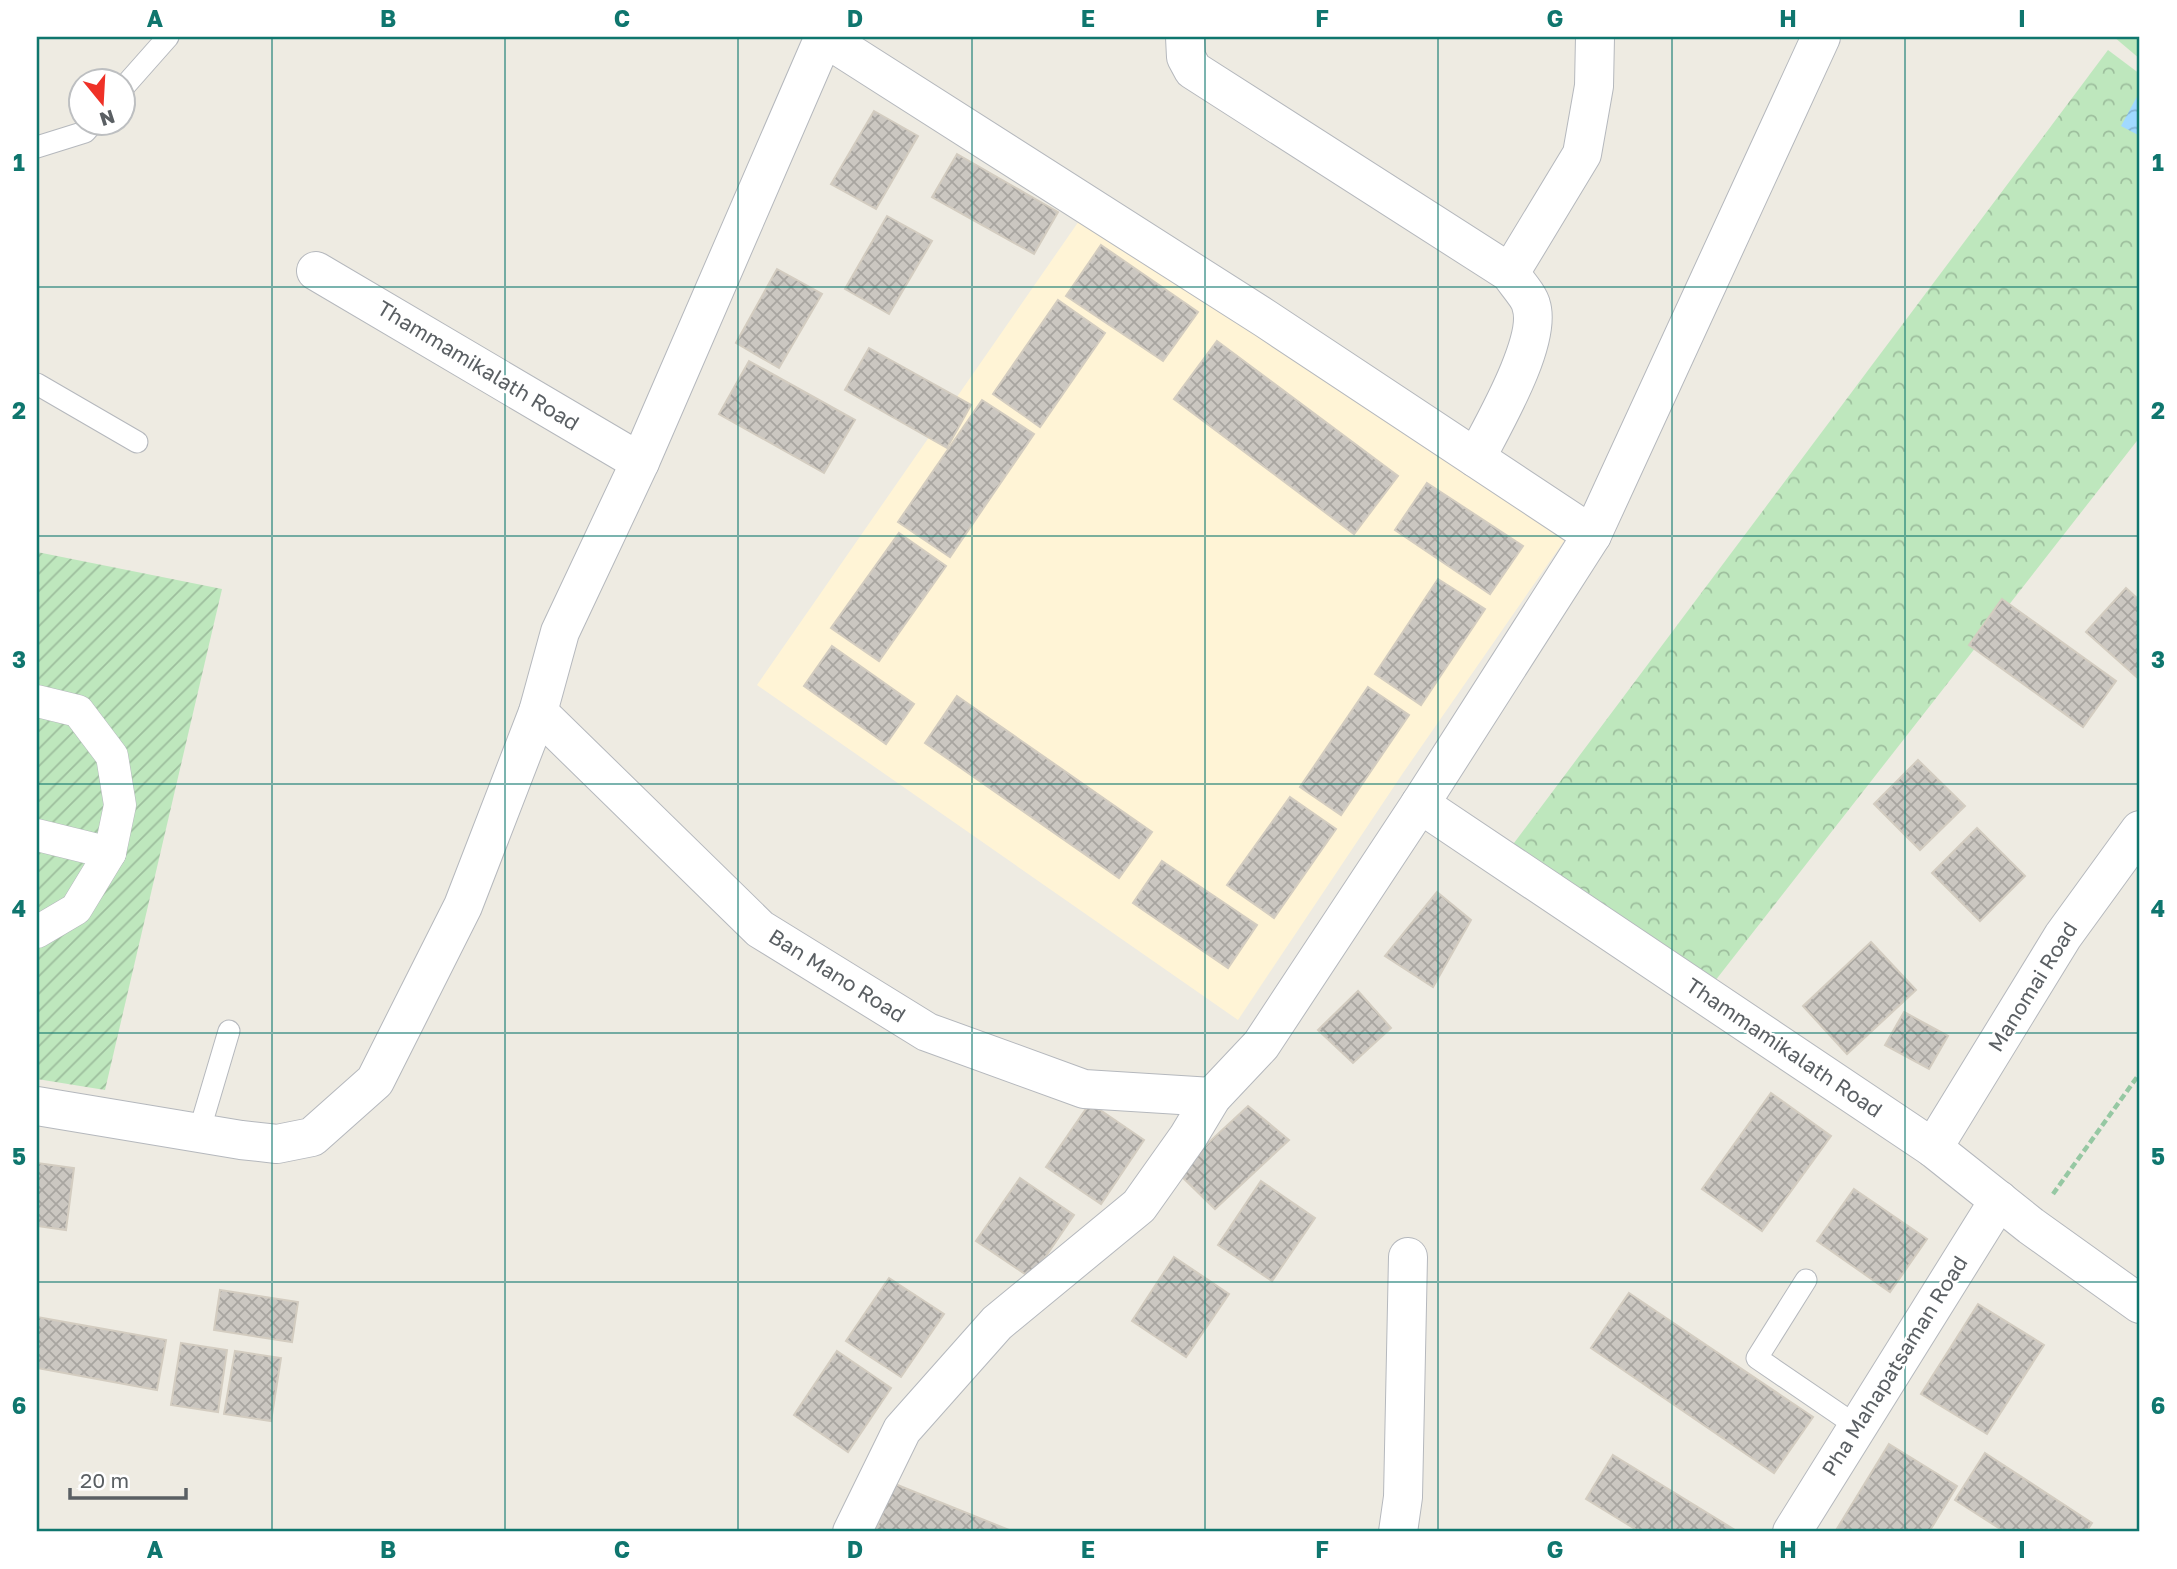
<svg xmlns="http://www.w3.org/2000/svg" width="2177" height="1569" viewBox="0 0 2177 1569" font-family="'Golos Text',sans-serif">
  <style>
    .commercial { fill: #fff4d6 }
    .forest { fill: url(#forest-crowns) }
    .garden { fill: url(#garden-furrows) }
    .water { fill: url(#water-waves) }
    .building { fill: url(#building-cross-hatch); stroke: #d3ccc0; stroke-width: 2 }
    .lines { fill: none; stroke-linecap: round; stroke-linejoin: round }
    .service-casing { stroke: #b5b8bd; stroke-width: 23 }
    .pedestrian-casing { stroke: #b5b8bd; stroke-width: 33 }
    .minor-casing { stroke: #b5b8bd; stroke-width: 40 }
    .tertiary-casing { stroke: #b5b8bd; stroke-width: 40 }
    .path { stroke: #96c8a3; stroke-width: 4.5; stroke-dasharray: 7 3.5; stroke-linecap: butt }
    .service { stroke: #fff; stroke-width: 21 }
    .pedestrian { stroke: #fff; stroke-width: 32 }
    .minor { stroke: #fff; stroke-width: 38 }
    .tertiary { stroke: #fff; stroke-width: 38 }
    .grid { fill: none; stroke: #0f766e; stroke-width: 2; stroke-opacity: 0.55 }
    .labels { text-anchor: middle; stroke-width: 5; stroke-linejoin: round; paint-order: stroke }
    .street-label { font-size: 21px; fill: #5a5f63; stroke: #fff }
    .neatline { fill: none; stroke: #0f766e; stroke-width: 2.5 }
    .grid-label { font-size: 23px; text-anchor: middle; font-weight: bold; fill: #0f766e }
  </style>
  <defs>
    <pattern id="forest-crowns" width="20" height="18" patternUnits="userSpaceOnUse" patternTransform="scale(1.75)"><rect width="20" height="18" fill="#bee7bd"/><path d="M2 6a3 3 0 1 1 6 0M12 15a3 3 0 1 1 6 0" fill="none" stroke="#9dbe9d"/></pattern>
    <pattern id="garden-furrows" width="10" height="10" patternUnits="userSpaceOnUse" patternTransform="scale(1.75)"><rect width="10" height="10" fill="#bee7bd"/><path d="M-1 1l2-2M0 10L10 0M9 11l2-2" fill="none" stroke="#9dbe9d"/></pattern>
    <pattern id="water-waves" width="16" height="10" patternUnits="userSpaceOnUse" patternTransform="scale(1.75)"><rect width="16" height="10" fill="#a1d9ff"/><path d="M0 5q4-4 8 0t8 0" fill="none" stroke="#86b3d2"/></pattern>
    <pattern id="building-cross-hatch" width="8" height="8" patternUnits="userSpaceOnUse" patternTransform="scale(1.75)"><rect width="8" height="8" fill="#cbc7c1"/><path d="M0 0l8 8M0 8l8-8" fill="none" stroke="#a8a5a0"/></pattern>
  </defs>
  <rect width="100%" height="100%" fill="#eeebe2"/>
  <polygon class="commercial" points="1088,208 1566,538 1403,773 1238,1020 757,685"/>
  <g class="forest">
    <polygon points="2114,37 2140,37 2140,59"/>
    <polygon points="2108,50 2140,74 2140,437 1704,995 1502,859"/>
  </g>
  <polygon class="garden" points="37,552 222,589 105,1090 37,1079"/>
  <polygon class="water" points="2140,91 2140,136 2121,126"/>
  <g class="building">
    <polygon points="874,111 918,136 876,209 831,184"/>
    <polygon points="957,154 1058,212 1034,254 932,197"/>
    <polygon points="887,216 932,241 889,314 845,289"/>
    <polygon points="1101,245 1198,312 1163,361 1066,296"/>
    <polygon points="777,269 822,294 779,368 736,343"/>
    <polygon points="1058,300 1105,333 1040,427 993,394"/>
    <polygon points="1217,341 1398,476 1354,534 1174,399"/>
    <polygon points="869,348 971,405 947,448 845,390"/>
    <polygon points="749,361 855,420 824,473 719,414"/>
    <polygon points="982,400 1034,434 950,557 898,522"/>
    <polygon points="1427,483 1523,546 1490,594 1395,530"/>
    <polygon points="899,533 946,566 879,661 831,628"/>
    <polygon points="1438,579 1485,609 1421,705 1375,674"/>
    <polygon points="2126,588 2140,601 2140,680 2086,632"/>
    <polygon points="2002,599 2116,681 2083,727 1969,645"/>
    <polygon points="832,646 914,704 886,744 804,686"/>
    <polygon points="1368,687 1409,715 1341,815 1300,787"/>
    <polygon points="957,696 1152,832 1119,878 925,743"/>
    <polygon points="1918,760 1965,806 1920,850 1874,804"/>
    <polygon points="1290,797 1336,829 1274,918 1227,885"/>
    <polygon points="1977,828 2025,876 1980,921 1932,873"/>
    <polygon points="1162,861 1257,925 1228,968 1133,903"/>
    <polygon points="1437,892 1471,920 1433,987 1385,956"/>
    <polygon points="1871,942 1916,990 1847,1054 1803,1006"/>
    <polygon points="1358,991 1391,1028 1353,1063 1318,1030"/>
    <polygon points="1904,1012 1948,1036 1929,1069 1885,1045"/>
    <polygon points="1771,1093 1831,1136 1762,1231 1702,1189"/>
    <polygon points="1090,1103 1144,1140 1101,1204 1046,1167"/>
    <polygon points="1248,1106 1289,1140 1215,1209 1177,1172"/>
    <polygon points="37,1163 74,1168 66,1230 37,1226"/>
    <polygon points="1020,1178 1074,1215 1031,1278 976,1241"/>
    <polygon points="1261,1181 1315,1218 1272,1281 1218,1245"/>
    <polygon points="1854,1189 1927,1239 1890,1292 1817,1241"/>
    <polygon points="1174,1257 1229,1294 1186,1357 1132,1321"/>
    <polygon points="889,1278 944,1314 901,1377 846,1341"/>
    <polygon points="220,1290 298,1302 292,1342 214,1330"/>
    <polygon points="1629,1293 1813,1417 1774,1473 1591,1348"/>
    <polygon points="1978,1304 2044,1345 1987,1434 1921,1394"/>
    <polygon points="37,1317 166,1340 157,1390 37,1368"/>
    <polygon points="181,1343 227,1350 218,1412 171,1405"/>
    <polygon points="235,1351 281,1358 271,1421 224,1414"/>
    <polygon points="837,1351 891,1388 848,1452 794,1415"/>
    <polygon points="1889,1444 1957,1486 1929,1532 1835,1532"/>
    <polygon points="1985,1453 2092,1523 2086,1532 2005,1532 1955,1500"/>
    <polygon points="1613,1455 1735,1530 1734,1532 1640,1532 1586,1499"/>
    <polygon points="895,1484 1014,1532 875,1532"/>
  </g>
  <g class="lines">
    <defs>
      <g id="service">
        <polyline points="122,89 168,37"/>
        <polyline points="37,147 85,132 94,122"/>
        <polyline points="37,384 137,442"/>
        <polyline points="199,1132 229,1031"/>
        <polyline points="1806,1280 1757,1358 1858,1427"/>
      </g>
      <g id="pedestrian">
        <polyline points="37,701 78,711 112,756 120,805 110,853 76,909 37,932"/>
        <polyline points="37,835 110,853"/>
      </g>
      <g id="minor">
        <path d="M 1185,37 L 1186,57 L 1193,70 L 1510,273 C 1515,281 1529,296 1531,305 C 1543,340 1493,425 1476,458"/>
        <polyline points="316,271 640,462"/>
        <polyline points="1510,273 1582,154 1594,86 1595,37"/>
        <polyline points="538,712 760,929 927,1032 1084,1089 1212,1097"/>
        <polyline points="1420,804 1933,1148"/>
        <polyline points="37,1106 241,1140 277,1144 312,1137 375,1081 463,906 538,712 560,632 640,462 824,37 1266,319 1592,535"/>
        <polyline points="852,1532 902,1430 997,1323 1139,1206 1188,1137 1212,1097 1261,1045 1420,804 1592,535 1821,37"/>
        <polyline points="1398,1532 1403,1497 1408,1257"/>
        <polyline points="1792,1532 1999,1200"/>
      </g>
      <polyline id="tertiary" points="2140,830 2063,936 1933,1148 2031,1226 2140,1304"/>
    </defs>
    <use href="#service" class="service-casing"/>
    <use href="#pedestrian" class="pedestrian-casing"/>
    <use href="#minor" class="minor-casing"/>
    <use href="#tertiary" class="tertiary-casing"/>
    <polyline class="path" points="2053,1194 2140,1073"/>
    <use href="#service" class="service"/>
    <use href="#pedestrian" class="pedestrian"/>
    <use href="#minor" class="minor"/>
    <use href="#tertiary" class="tertiary"/>
  </g>
  <path class="grid" d="M 272,37 L 272,1532M 505,37 L 505,1532M 738,37 L 738,1532M 972,37 L 972,1532M 1205,37 L 1205,1532M 1438,37 L 1438,1532M 1672,37 L 1672,1532M 1905,37 L 1905,1532M 37,287 L 2140,287M 37,536 L 2140,536M 37,784 L 2140,784M 37,1033 L 2140,1033M 37,1282 L 2140,1282"/>
  <g class="labels">
    <g class="street-label">
      <text transform="translate(478 366) rotate(31)" y="7">Thammamikalath Road</text>
      <text transform="translate(837 976) rotate(32)" y="7">Ban Mano Road</text>
      <text transform="translate(2033 987) rotate(-58)" y="7">Manomai Road</text>
      <text transform="translate(1784 1048) rotate(34)" y="7">Thammamikalath Road</text>
      <text transform="translate(1895 1366) rotate(-58)" y="7">Pha Mahapatsaman Road</text>
    </g>
  </g>
  <rect width="2177" height="1569" fill="none" stroke="#ffffff" stroke-width="77"/>
  <g transform="translate(102 102) rotate(162)"><circle r="33" fill="#ffffff" stroke="#bdbfc1" stroke-width="2"/>
  <path d="M0-5L12 26L0 18L-12 26Z" fill="#ef3127"/>
  <text y="-10" font-size="19" font-weight="bold" text-anchor="middle" fill="#5a5f63">N</text>
  </g>
  <path d="M70 1488v10h116v-10" fill="none" stroke="#5a5f63" stroke-width="3.5"/>
  <text x="80" y="1488" font-size="21" fill="#5a5f63" stroke="#ffffff" stroke-width="5" paint-order="stroke">20 m</text>
  <rect x="38" y="38" width="2100" height="1492" class="neatline"/>
  <g class="grid-label">
    <text x="155" y="27">A</text>
    <text x="388" y="27">B</text>
    <text x="622" y="27">C</text>
    <text x="855" y="27">D</text>
    <text x="1088" y="27">E</text>
    <text x="1322" y="27">F</text>
    <text x="1555" y="27">G</text>
    <text x="1788" y="27">H</text>
    <text x="2022" y="27">I</text>
    <text x="19" y="171">1</text>
    <text x="2158" y="171">1</text>
    <text x="19" y="419">2</text>
    <text x="2158" y="419">2</text>
    <text x="19" y="668">3</text>
    <text x="2158" y="668">3</text>
    <text x="19" y="917">4</text>
    <text x="2158" y="917">4</text>
    <text x="19" y="1165">5</text>
    <text x="2158" y="1165">5</text>
    <text x="19" y="1414">6</text>
    <text x="2158" y="1414">6</text>
    <text x="155" y="1558">A</text>
    <text x="388" y="1558">B</text>
    <text x="622" y="1558">C</text>
    <text x="855" y="1558">D</text>
    <text x="1088" y="1558">E</text>
    <text x="1322" y="1558">F</text>
    <text x="1555" y="1558">G</text>
    <text x="1788" y="1558">H</text>
    <text x="2022" y="1558">I</text>
  </g>
</svg>
